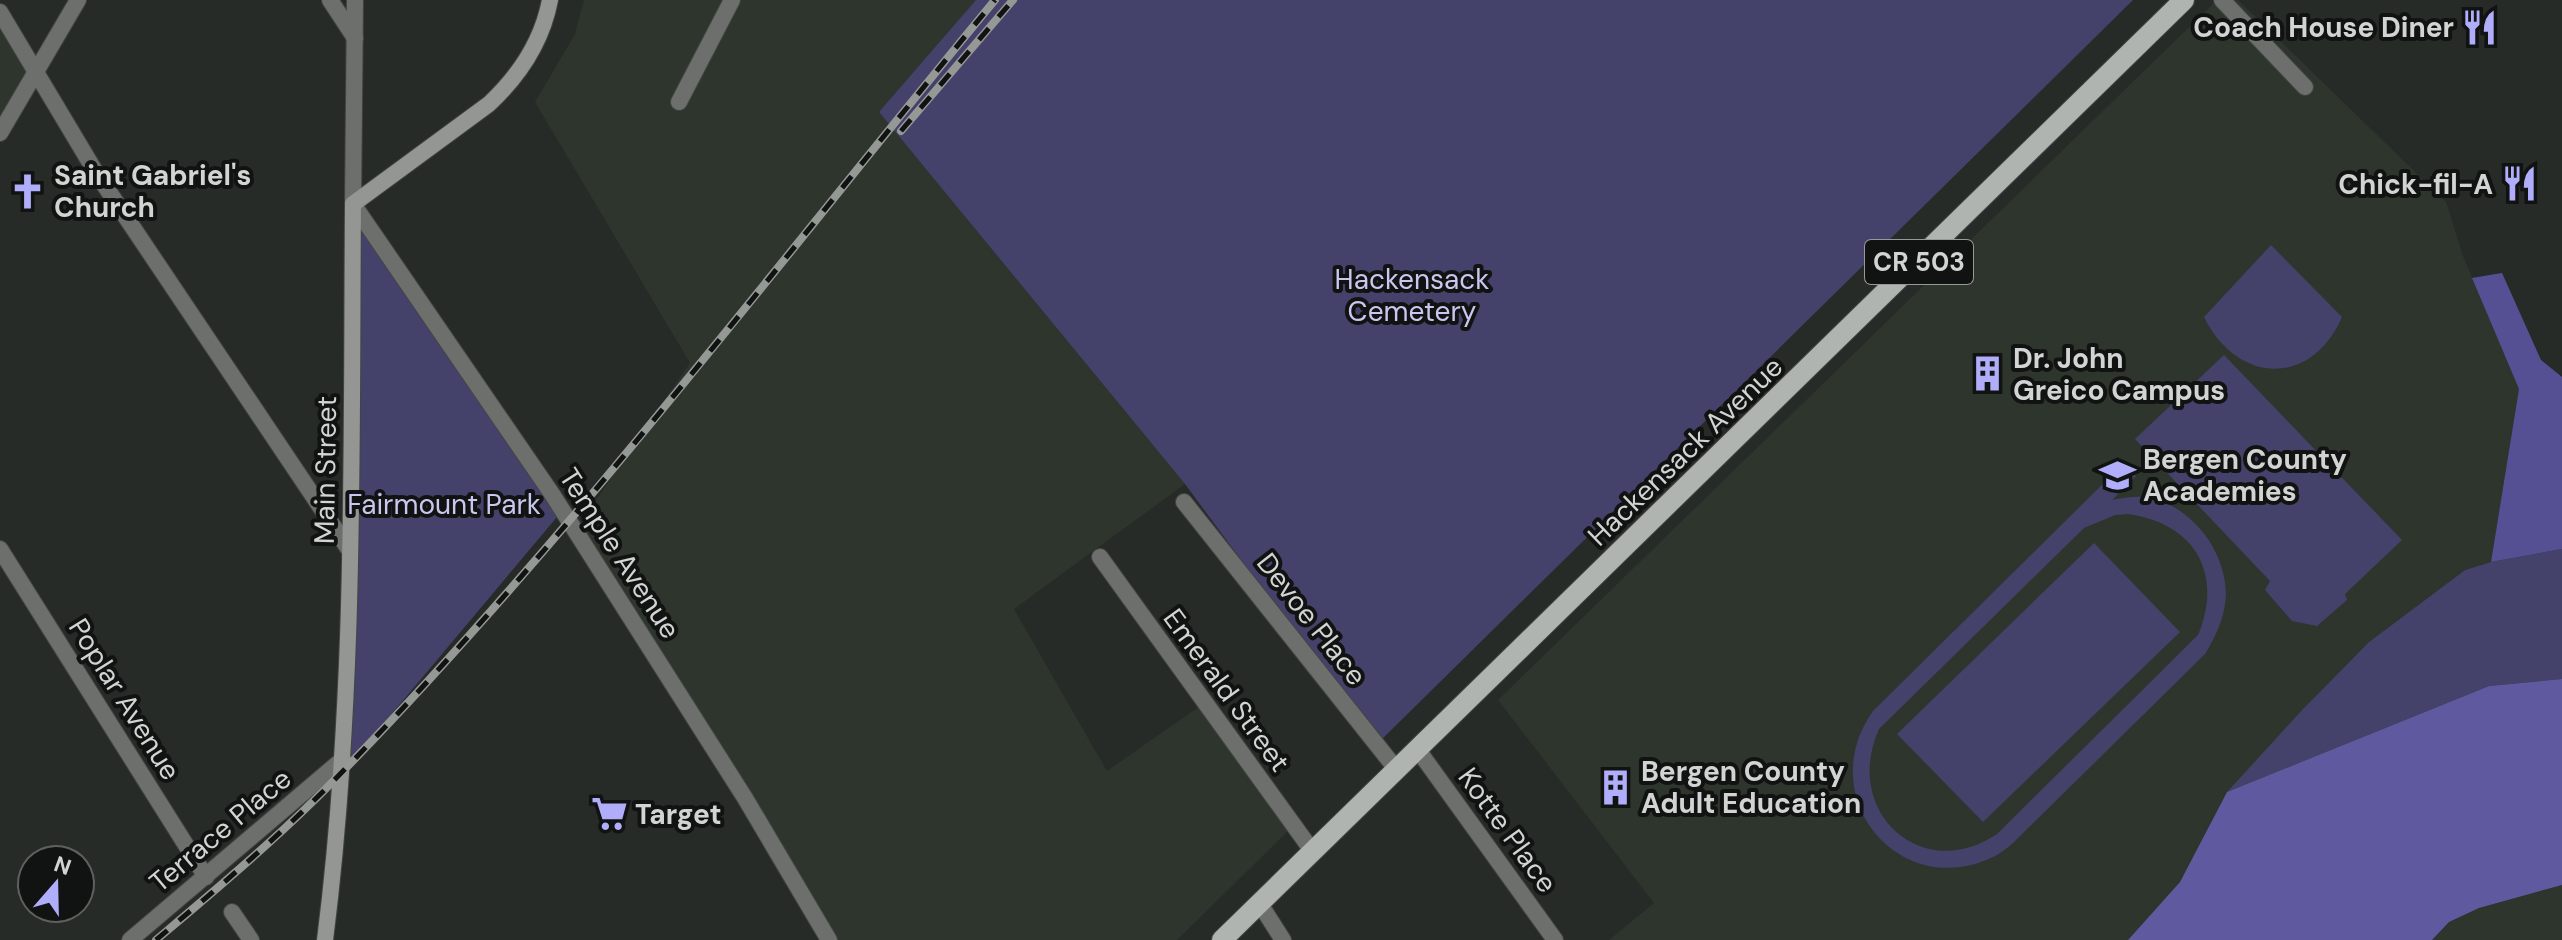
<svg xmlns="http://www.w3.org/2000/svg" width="2562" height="940" viewBox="0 0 2562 940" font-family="'DM Sans',sans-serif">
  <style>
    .built { fill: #2d352d }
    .green { fill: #44426a; fill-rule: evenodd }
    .forest { fill: #555094 }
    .water { fill: #5f5a9f }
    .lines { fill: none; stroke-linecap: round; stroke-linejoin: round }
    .minor-casing { stroke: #424643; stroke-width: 18 }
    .tertiary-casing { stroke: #424643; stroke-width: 18 }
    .secondary-casing { stroke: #424643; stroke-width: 18 }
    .primary-casing { stroke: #424643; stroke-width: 22 }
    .minor { stroke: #6d6f6d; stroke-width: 16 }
    .tertiary { stroke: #6d6f6d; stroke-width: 16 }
    .secondary { stroke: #939693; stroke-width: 16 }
    .primary { stroke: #b0b4b0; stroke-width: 20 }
    .rail-casing { stroke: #959996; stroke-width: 8 }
    .rail { stroke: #111312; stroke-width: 5; stroke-dasharray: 15; stroke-linecap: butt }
    .labels { text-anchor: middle; stroke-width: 8; stroke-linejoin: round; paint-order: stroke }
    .shield { fill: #111312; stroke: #979a98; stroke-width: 2 }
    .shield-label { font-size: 26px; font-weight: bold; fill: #d1d4d2 }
    .poi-label { font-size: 28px; font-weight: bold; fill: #d1d4d2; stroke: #111312; text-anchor: start }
    .park-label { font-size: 28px; fill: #c7c7ef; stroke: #111312 }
    .street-label { font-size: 28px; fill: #d1d4d2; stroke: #111312 }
  </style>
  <rect width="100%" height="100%" fill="#272b28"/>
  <g class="built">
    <polygon points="584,0 989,0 879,112 1185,484 1014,609 1107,771 1200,706 1289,830 1177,940 838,940 575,531 690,363 535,102 575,34"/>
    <polygon points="2217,0 2238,0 2446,202 2463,256 2519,389 2491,562 2465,570 2369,642 2302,710 2227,792 2180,882 2128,940 1609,940 1654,903 1498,700"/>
    <polygon points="0,12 37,71 0,133"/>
    <polygon points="2562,885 2562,940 2432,940 2449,922 2479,908"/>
  </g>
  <g class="green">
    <polygon points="976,0 2133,0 1377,744 1185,484 879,112"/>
    <polygon points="353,204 562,511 343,772"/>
    <path d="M 2271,245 L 2342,317 C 2311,388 2237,384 2204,317 Z"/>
    <polygon points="2224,355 2402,540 2345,594 2347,600 2317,626 2292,621 2265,590 2270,581 2135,439"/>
    <path d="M 2124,463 L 2136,476 L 2112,500 C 2122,498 2133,496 2144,497 C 2190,503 2226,550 2226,595 C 2225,617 2216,636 2205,654 L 2013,843 C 2007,848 2000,854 1993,857 C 1900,902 1812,797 1873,711 ZM 2128,514 C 2194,523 2224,573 2198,635 L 1997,834 C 1921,885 1842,811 1879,729 L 2084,528 L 2115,515 Z"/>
    <polygon points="2094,543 2180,632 1983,822 1897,734"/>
    <polygon points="2562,549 2562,679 2489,686 2227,792 2302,710 2369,642 2465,570 2491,562"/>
  </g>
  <polygon class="forest" points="2502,273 2541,360 2562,377 2562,549 2491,562 2519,389 2472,278"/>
  <polygon class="water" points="2562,679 2562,885 2479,908 2449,922 2432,940 2128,940 2180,882 2227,792 2489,686"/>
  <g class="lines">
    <defs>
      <g id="minor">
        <polyline points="330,0 355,38"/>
        <polyline points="2222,0 2305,87"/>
        <polyline points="0,12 95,171 350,551"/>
        <polyline points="679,102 732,0"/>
        <polyline points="0,133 78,0"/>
        <polyline points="353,204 552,494 745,798 829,940"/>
        <polyline points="1184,502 1397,770"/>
        <polyline points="0,549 206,877"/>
        <polyline points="1100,557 1313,852"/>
        <polyline points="1418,750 1555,940"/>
        <polyline points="1260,904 1283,940"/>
        <polyline points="232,912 251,940"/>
        <polyline points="130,940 343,759"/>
      </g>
      <polyline id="tertiary" points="353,204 355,0"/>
      <path id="secondary" d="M 325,940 C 356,696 351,450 353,204 L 489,104 C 520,75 542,42 550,0"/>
      <polyline id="primary" points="1222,940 2184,0"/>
    </defs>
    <use href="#minor" class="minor-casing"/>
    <use href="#tertiary" class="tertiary-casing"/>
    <use href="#secondary" class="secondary-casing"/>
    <use href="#primary" class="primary-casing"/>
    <use href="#minor" class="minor"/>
    <use href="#tertiary" class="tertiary"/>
    <use href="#secondary" class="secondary"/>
    <use href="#primary" class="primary"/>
    <defs>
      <g id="rail">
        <polyline points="901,131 1013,0"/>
        <path d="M 156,940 C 220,886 286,831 344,770 C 578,529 781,259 995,0"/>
      </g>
    </defs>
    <use href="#rail" class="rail-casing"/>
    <use href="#rail" class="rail"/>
  </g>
  <defs>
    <symbol id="restaurant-bare" viewBox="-9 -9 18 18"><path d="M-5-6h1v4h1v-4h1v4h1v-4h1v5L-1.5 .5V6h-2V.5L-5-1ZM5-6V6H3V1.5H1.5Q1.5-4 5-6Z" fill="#b0aefa" stroke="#111312" stroke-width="2.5" paint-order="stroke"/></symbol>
    <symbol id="church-bare" viewBox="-9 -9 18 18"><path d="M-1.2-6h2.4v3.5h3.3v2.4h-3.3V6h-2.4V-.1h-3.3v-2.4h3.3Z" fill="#b0aefa" stroke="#111312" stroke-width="2.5" paint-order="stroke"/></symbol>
    <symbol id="building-bare" viewBox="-9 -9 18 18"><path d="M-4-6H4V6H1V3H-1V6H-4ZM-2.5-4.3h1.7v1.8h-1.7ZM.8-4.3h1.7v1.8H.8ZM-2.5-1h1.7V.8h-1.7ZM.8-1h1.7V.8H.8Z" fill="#b0aefa" stroke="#111312" stroke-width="2.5" paint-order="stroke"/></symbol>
    <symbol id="school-bare" viewBox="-9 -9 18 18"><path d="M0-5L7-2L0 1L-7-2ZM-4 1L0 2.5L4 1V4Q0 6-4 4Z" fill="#b0aefa" stroke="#111312" stroke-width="2.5" paint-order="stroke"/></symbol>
    <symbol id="supermarket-bare" viewBox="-9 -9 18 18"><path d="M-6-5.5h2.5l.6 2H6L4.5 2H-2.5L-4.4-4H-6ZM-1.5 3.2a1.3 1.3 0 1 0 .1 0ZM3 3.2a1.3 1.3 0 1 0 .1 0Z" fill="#b0aefa" stroke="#111312" stroke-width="2.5" paint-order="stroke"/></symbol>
  </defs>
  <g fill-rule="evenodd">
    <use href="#restaurant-bare" x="2454" y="2" width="51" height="51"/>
    <use href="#restaurant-bare" x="2494" y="158" width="51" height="51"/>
    <use href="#church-bare" x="2" y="166" width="51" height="51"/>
    <use href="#building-bare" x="1962" y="348" width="51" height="51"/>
    <use href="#school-bare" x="2092" y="450" width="51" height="51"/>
    <use href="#building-bare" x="1590" y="762" width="51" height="51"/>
    <use href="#supermarket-bare" x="584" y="788" width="51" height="51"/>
  </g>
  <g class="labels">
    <rect class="shield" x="1865" y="240" width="108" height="44" rx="6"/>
    <g class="shield-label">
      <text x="1919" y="271">CR 503</text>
    </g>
    <g class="poi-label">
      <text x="2454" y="37" text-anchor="end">Coach House Diner</text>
      <text x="54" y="185">Saint Gabriel's<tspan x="54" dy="32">Church</tspan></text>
      <text x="2493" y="194" text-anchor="end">Chick-fil-A</text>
      <text x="2013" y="368">Dr. John<tspan x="2013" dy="32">Greico Campus</tspan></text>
      <text x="2143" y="469">Bergen County<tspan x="2143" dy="32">Academies</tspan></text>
      <text x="1641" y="781">Bergen County<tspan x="1641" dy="32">Adult Education</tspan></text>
      <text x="635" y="824">Target</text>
    </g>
    <g class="park-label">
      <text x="1412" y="289">Hackensack<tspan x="1412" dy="32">Cemetery</tspan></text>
      <text x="444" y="514">Fairmount Park</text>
    </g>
    <g class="street-label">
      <text transform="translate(1685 451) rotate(-44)" y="10">Hackensack Avenue</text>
      <text transform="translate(325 470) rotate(-89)" y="10">Main Street</text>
      <text transform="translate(620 553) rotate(57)" y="10">Temple Avenue</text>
      <text transform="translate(1312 619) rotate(52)" y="10">Devoe Place</text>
      <text transform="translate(1227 690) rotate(54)" y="10">Emerald Street</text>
      <text transform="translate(125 699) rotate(58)" y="10">Poplar Avenue</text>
      <text transform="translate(220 830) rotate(-40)" y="10">Terrace Place</text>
      <text transform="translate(1508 830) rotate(54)" y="10">Kotte Place</text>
    </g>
  </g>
  <g transform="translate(56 884) rotate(20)"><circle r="38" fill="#111312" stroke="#5e605f" stroke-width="2"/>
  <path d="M0-6L14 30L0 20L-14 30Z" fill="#b0aefa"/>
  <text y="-12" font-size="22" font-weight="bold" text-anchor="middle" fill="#d1d4d2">N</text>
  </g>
</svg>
